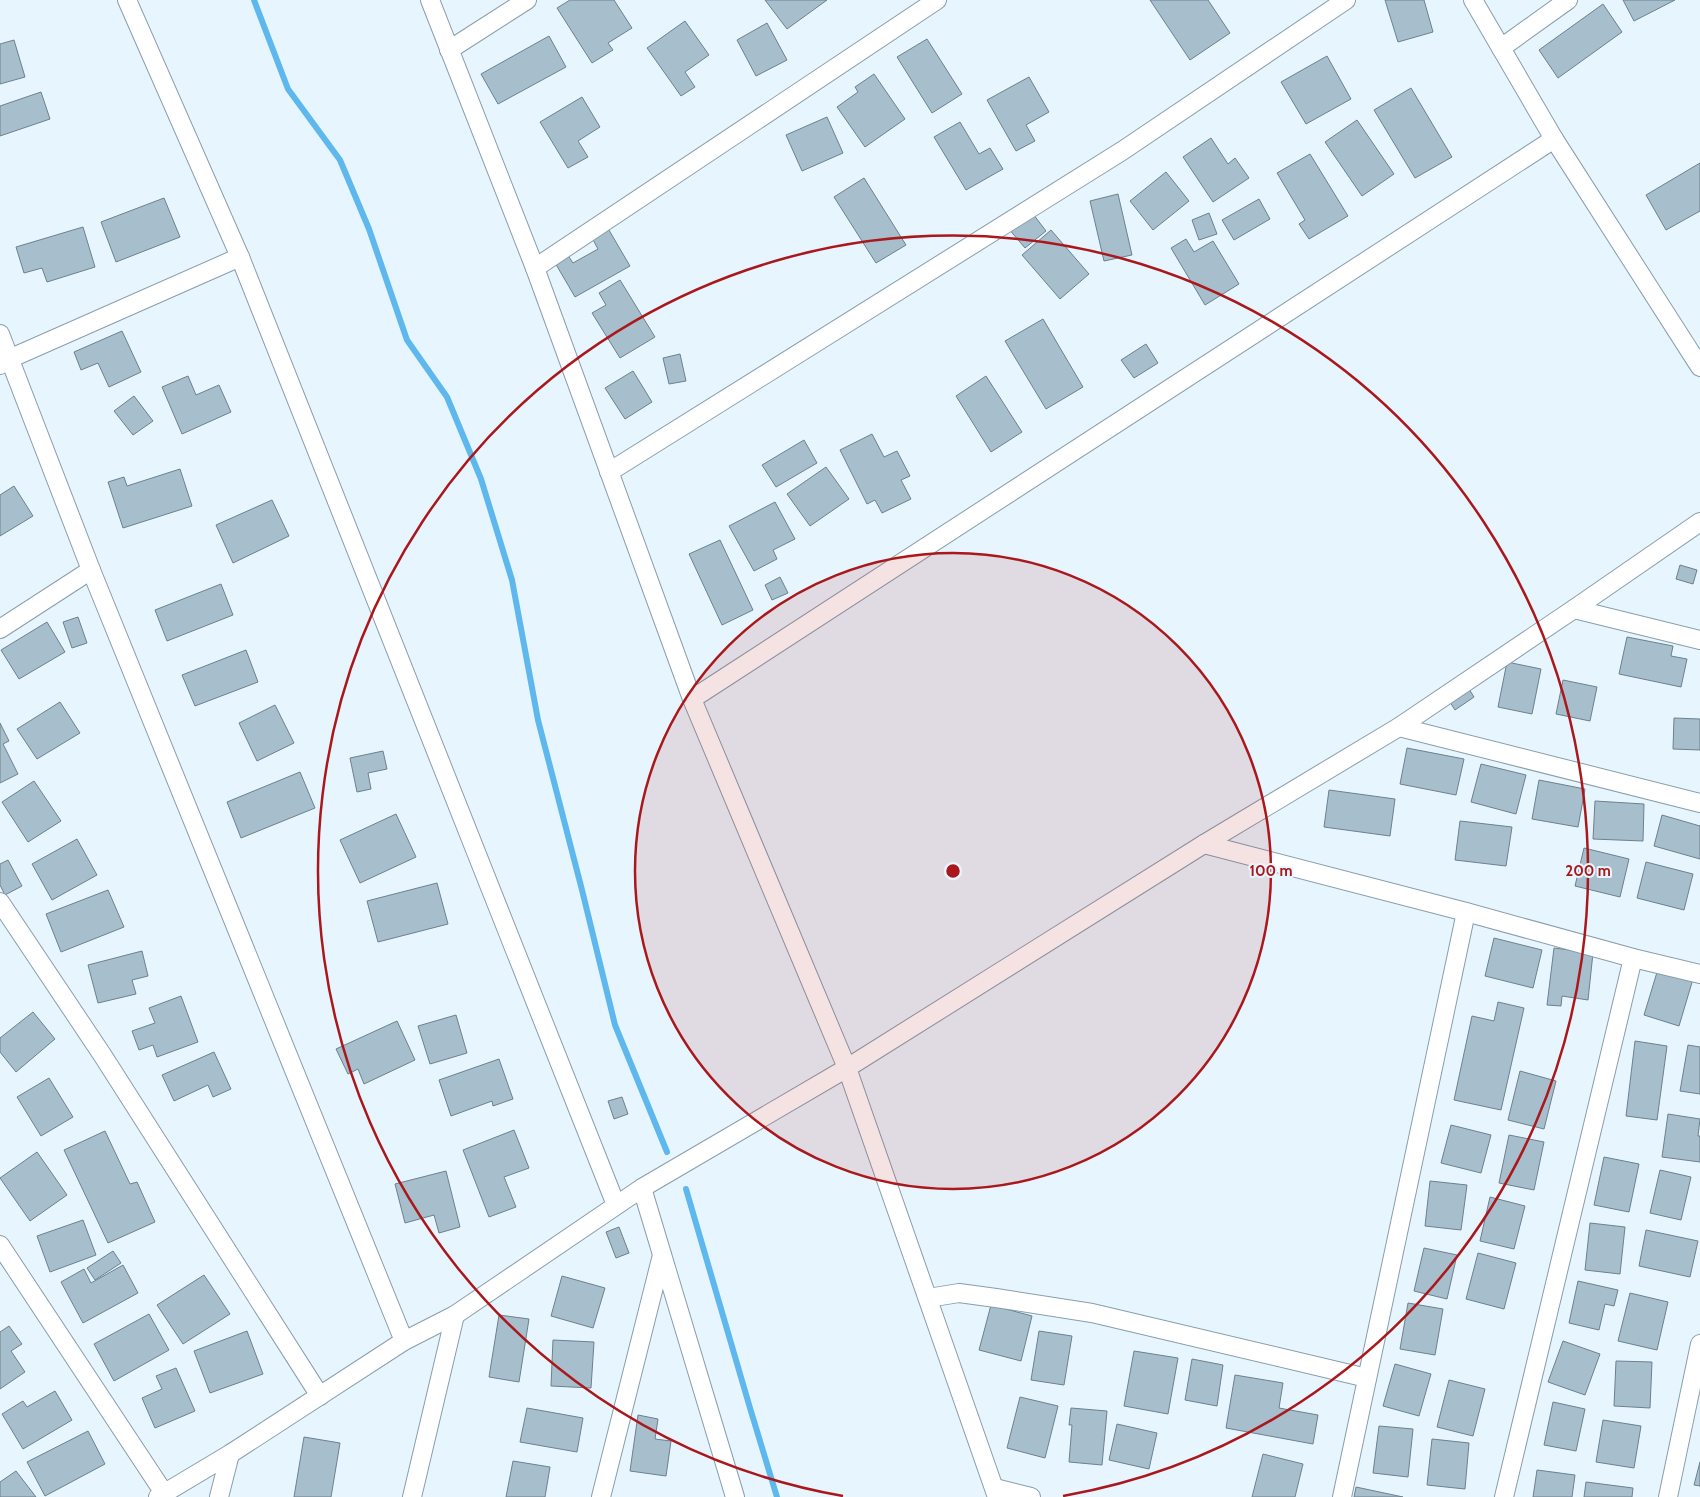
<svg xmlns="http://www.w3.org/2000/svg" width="1700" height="1497" viewBox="0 0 1700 1497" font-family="Cabin,sans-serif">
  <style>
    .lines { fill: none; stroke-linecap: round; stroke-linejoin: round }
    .stream { stroke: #5eb8ed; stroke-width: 6 }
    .building { fill: #a7becc; stroke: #6c818e }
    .street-casing { stroke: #889eac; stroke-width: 20 }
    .street { stroke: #fff; stroke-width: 18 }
    .ring { fill: none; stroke: #ab181b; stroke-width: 2.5 }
    .centre { fill: #ab181b; stroke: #e7f5fe; stroke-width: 2.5 }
    .ring-label { font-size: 15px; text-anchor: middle; font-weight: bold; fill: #ab181b; stroke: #e7f5fe; stroke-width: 4; stroke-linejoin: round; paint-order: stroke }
  </style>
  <rect width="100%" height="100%" fill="#e7f5fe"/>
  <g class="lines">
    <g class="stream">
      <polyline points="254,0 288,89 340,160 369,229 407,340 447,397 481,479 512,580 538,720 582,890 615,1025 667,1152"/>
      <polyline points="686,1189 750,1408 777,1497"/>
    </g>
  </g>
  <g class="building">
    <polygon points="570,0 614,0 632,28 608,43 613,50 592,63 557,8"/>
    <polygon points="765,0 827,0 787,29"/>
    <polygon points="1150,0 1208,0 1230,33 1190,60"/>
    <polygon points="1385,0 1424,0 1433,32 1398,42"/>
    <polygon points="1623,0 1675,0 1634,21"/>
    <polygon points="1603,4 1622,32 1558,78 1539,50"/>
    <polygon points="685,21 709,55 685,72 695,87 681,96 647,48"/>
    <polygon points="767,23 787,60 756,76 737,40"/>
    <polygon points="549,36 566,67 498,104 481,74"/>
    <polygon points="927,39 962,94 932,113 897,57"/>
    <polygon points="14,40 25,77 0,84 0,44"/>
    <polygon points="1327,56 1351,99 1306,124 1281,82"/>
    <polygon points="874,74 905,119 865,147 837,107 858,92 855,87"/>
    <polygon points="1029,77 1049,112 1026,125 1035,141 1016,151 987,100"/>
    <polygon points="1411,88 1452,157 1415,178 1374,110"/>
    <polygon points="41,92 50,119 0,136 0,106"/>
    <polygon points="582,97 600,127 578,141 588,157 568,168 540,122"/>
    <polygon points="827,117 843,153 802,171 786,135"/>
    <polygon points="1357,120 1394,174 1362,196 1325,142"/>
    <polygon points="960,122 979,154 990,148 1003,169 966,190 934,137"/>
    <polygon points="1211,138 1228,164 1235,158 1249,178 1213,202 1183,157"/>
    <polygon points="1310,154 1348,216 1309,239 1299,224 1305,220 1277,173"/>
    <polygon points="1700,163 1700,211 1666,230 1646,195"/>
    <polygon points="1166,172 1189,201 1153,230 1130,201"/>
    <polygon points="864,178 906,245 876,263 834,197"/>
    <polygon points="1118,194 1132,255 1104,261 1090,201"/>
    <polygon points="164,198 180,237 116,262 101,222"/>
    <polygon points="1259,199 1270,219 1234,240 1222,220"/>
    <polygon points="1030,210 1046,231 1025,248 1008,228"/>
    <polygon points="1209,213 1217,234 1199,240 1192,220"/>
    <polygon points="606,225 630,266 575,297 554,261 567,254 573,263 598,249 590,234"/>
    <polygon points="83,227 95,267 47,282 42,268 24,273 16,247"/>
    <polygon points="1051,230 1089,274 1060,299 1022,255"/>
    <polygon points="1186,239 1194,252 1213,241 1239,284 1205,305 1171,248"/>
    <polygon points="620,280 655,337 620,358 592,313 606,305 599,293"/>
    <polygon points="1043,319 1083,387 1046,409 1005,341"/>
    <polygon points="122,331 141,372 109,387 98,363 81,370 74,352"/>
    <polygon points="1146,344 1158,363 1134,378 1121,360"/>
    <polygon points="680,354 686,381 669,384 663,358"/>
    <polygon points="633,371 652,402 625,419 605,388"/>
    <polygon points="188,376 196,395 219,385 231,412 182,434 162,387"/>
    <polygon points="986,376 1022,432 991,452 956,396"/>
    <polygon points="134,396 153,421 133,435 114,411"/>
    <polygon points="872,434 884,457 897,451 910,476 901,480 911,499 882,513 875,500 867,504 840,450"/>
    <polygon points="804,440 817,463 776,487 762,465"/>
    <polygon points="826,467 849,499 810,526 787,494"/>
    <polygon points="180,469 192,506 123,528 108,482 124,477 127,486"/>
    <polygon points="14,486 33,516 0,536 0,495"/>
    <polygon points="272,500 289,536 233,563 216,525"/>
    <polygon points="775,502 795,539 773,550 777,559 754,571 729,526"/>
    <polygon points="720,540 753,610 722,625 689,554"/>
    <polygon points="1680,565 1697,570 1693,584 1676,579"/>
    <polygon points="780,577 788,593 772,600 765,585"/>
    <polygon points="221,584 233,615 167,641 155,610"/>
    <polygon points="78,617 87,643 72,648 63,622"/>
    <polygon points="47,622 65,652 19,679 1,650"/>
    <polygon points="1627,637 1673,646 1671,656 1687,659 1681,687 1619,674"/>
    <polygon points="246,650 258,682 195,706 182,675"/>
    <polygon points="1507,662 1541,669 1532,714 1498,707"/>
    <polygon points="1462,678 1474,697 1455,710 1443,691"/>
    <polygon points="1563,680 1597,687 1590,721 1556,714"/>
    <polygon points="60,702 80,733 37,759 17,729"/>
    <polygon points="275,705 294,743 257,761 239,723"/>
    <polygon points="1674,718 1700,719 1700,750 1673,749"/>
    <polygon points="0,723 9,741 3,744 18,774 0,783"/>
    <polygon points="1407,748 1464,759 1456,795 1400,784"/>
    <polygon points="383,751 387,769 368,773 371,789 357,792 350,758"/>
    <polygon points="1481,764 1526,775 1516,814 1471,802"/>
    <polygon points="300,772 315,808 241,838 227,802"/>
    <polygon points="1539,780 1585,789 1578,827 1532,819"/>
    <polygon points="34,781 61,821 28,842 2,802"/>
    <polygon points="1329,790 1395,799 1390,836 1324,827"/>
    <polygon points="1595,801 1644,804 1643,841 1593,839"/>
    <polygon points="396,814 416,857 360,883 340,840"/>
    <polygon points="1662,815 1700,826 1700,859 1654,846"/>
    <polygon points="1460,821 1512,827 1506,866 1455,860"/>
    <polygon points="77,839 97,875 52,900 32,864"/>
    <polygon points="1584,848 1629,859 1620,897 1575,886"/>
    <polygon points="8,860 22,886 5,895 0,885 0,864"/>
    <polygon points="1646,862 1693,874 1684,910 1637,898"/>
    <polygon points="437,883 448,924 378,942 367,901"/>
    <polygon points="108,890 124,927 61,952 46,914"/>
    <polygon points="1494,938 1542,950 1533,988 1485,976"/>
    <polygon points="1554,948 1593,953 1588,1000 1562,996 1561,1006 1547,1005"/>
    <polygon points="142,951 148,976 132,980 136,994 98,1003 88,965"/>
    <polygon points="1658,969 1693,979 1679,1026 1644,1015"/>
    <polygon points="181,996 198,1042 157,1057 153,1045 139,1050 132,1031 155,1023 149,1008"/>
    <polygon points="1498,1002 1524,1008 1501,1110 1454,1100 1472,1016 1494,1021"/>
    <polygon points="33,1012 55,1039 16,1072 0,1052 0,1038"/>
    <polygon points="456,1015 467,1053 430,1064 418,1026"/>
    <polygon points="397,1021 415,1060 364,1084 358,1069 348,1074 336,1049"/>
    <polygon points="1635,1041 1667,1046 1657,1120 1626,1116"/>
    <polygon points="1688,1045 1700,1047 1700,1094 1680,1091"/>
    <polygon points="214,1052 231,1089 213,1097 208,1085 174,1101 162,1075"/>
    <polygon points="499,1059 513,1099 493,1106 492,1101 451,1116 439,1080"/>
    <polygon points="1520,1071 1556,1081 1544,1129 1508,1120"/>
    <polygon points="49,1078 73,1117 41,1136 17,1097"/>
    <polygon points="622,1097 628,1114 614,1119 608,1101"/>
    <polygon points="1668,1114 1700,1119 1698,1136 1700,1136 1700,1162 1662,1157"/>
    <polygon points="1451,1125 1491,1135 1481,1173 1441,1163"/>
    <polygon points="514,1130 529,1168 504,1177 516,1207 489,1217 463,1150"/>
    <polygon points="105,1131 130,1184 137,1182 155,1222 108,1243 64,1150"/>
    <polygon points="1509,1135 1544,1142 1534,1190 1499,1183"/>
    <polygon points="37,1152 67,1195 30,1221 0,1178"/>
    <polygon points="1604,1157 1639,1164 1629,1212 1594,1205"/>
    <polygon points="1660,1170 1691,1177 1681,1220 1650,1213"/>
    <polygon points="446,1171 460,1227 439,1233 434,1215 405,1223 395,1184"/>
    <polygon points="1430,1181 1467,1185 1461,1230 1425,1226"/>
    <polygon points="1490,1197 1525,1206 1514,1249 1480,1241"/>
    <polygon points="83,1220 96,1255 50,1272 37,1236"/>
    <polygon points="1590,1223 1625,1227 1620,1274 1585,1270"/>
    <polygon points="619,1227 629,1253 616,1258 606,1232"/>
    <polygon points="1646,1230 1698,1241 1690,1277 1639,1266"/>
    <polygon points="1424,1248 1457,1255 1447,1299 1414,1291"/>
    <polygon points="113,1251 121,1263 95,1280 87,1268"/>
    <polygon points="1478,1253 1516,1263 1504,1309 1466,1299"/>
    <polygon points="123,1265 138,1293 83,1323 61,1282 84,1269 91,1283"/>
    <polygon points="204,1275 230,1314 183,1344 157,1305"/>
    <polygon points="562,1276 605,1288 593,1328 551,1316"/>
    <polygon points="1578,1281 1618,1290 1614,1306 1605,1304 1599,1330 1569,1323"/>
    <polygon points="1630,1293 1668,1302 1657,1350 1618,1341"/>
    <polygon points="1408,1303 1443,1309 1435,1355 1400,1349"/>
    <polygon points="991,1305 1032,1316 1021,1361 979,1350"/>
    <polygon points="149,1314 169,1350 114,1381 94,1344"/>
    <polygon points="499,1315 529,1319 519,1382 489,1377"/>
    <polygon points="9,1326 22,1344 11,1351 25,1372 0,1389 0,1332"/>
    <polygon points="247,1331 263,1374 210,1393 194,1351"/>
    <polygon points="1039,1331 1072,1336 1064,1385 1031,1380"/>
    <polygon points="553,1340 594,1342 591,1388 551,1386"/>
    <polygon points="1563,1341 1600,1354 1585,1395 1548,1382"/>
    <polygon points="1134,1351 1178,1358 1168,1414 1124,1406"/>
    <polygon points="1192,1359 1223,1365 1217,1406 1185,1400"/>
    <polygon points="1616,1361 1652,1362 1650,1408 1614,1406"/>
    <polygon points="1395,1364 1431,1374 1419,1416 1383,1406"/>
    <polygon points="176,1368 195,1411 155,1428 142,1398 162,1389 156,1376"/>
    <polygon points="1235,1375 1283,1383 1279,1408 1318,1415 1313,1444 1226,1428"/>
    <polygon points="1449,1380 1485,1389 1473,1436 1437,1427"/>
    <polygon points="55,1391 72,1420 23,1449 2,1414 23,1401 27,1407"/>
    <polygon points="1020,1397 1058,1406 1045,1458 1007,1448"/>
    <polygon points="1553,1402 1585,1409 1576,1451 1544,1445"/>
    <polygon points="527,1408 583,1418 577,1452 520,1442"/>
    <polygon points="1071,1408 1107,1411 1102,1465 1069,1462 1072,1425 1069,1425"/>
    <polygon points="638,1415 658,1419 655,1439 671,1441 666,1476 630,1471"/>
    <polygon points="1603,1420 1641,1426 1634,1468 1596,1462"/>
    <polygon points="1117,1424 1157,1433 1149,1469 1109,1460"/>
    <polygon points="1379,1426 1413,1429 1408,1477 1373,1473"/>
    <polygon points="88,1431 105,1464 45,1496 27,1462"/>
    <polygon points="304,1437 340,1443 331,1497 294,1497"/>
    <polygon points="1432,1439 1469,1443 1465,1489 1427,1485"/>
    <polygon points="1263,1454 1303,1464 1295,1497 1252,1497"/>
    <polygon points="513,1461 550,1467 545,1497 506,1497"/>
    <polygon points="1700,1462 1700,1486 1694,1485"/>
    <polygon points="1537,1470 1575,1475 1572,1497 1533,1497"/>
    <polygon points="16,1471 36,1497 0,1497 0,1482"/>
    <polygon points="1586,1482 1633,1488 1632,1497 1584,1497"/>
    <polygon points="1356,1487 1403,1497 1354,1497"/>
  </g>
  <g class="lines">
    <defs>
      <g id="street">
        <polyline points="127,0 240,257 616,1205"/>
        <polyline points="430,0 535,268 692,699 847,1068 997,1497"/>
        <polyline points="1473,0 1554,139 1700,367"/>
        <polyline points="1501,48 1568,0"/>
        <polyline points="449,50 527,0"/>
        <polyline points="535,268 937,0"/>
        <polyline points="0,334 91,570 404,1341"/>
        <polyline points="0,365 9,359 240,257"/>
        <polyline points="609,472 1122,151 1346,0"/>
        <polyline points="1574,609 1700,640"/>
        <polyline points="0,629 91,570"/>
        <polyline points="692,699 1554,139"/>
        <polyline points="1399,727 1700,803"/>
        <polyline points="1204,844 1466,912 1633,958 1700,974"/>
        <polyline points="0,902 103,1056 320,1396"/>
        <polyline points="642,1188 735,1497"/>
        <polyline points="0,1245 164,1493"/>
        <polyline points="928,1298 959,1293 996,1298 1092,1313 1367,1378"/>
        <polyline points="995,1488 1031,1497"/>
        <polyline points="158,1497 230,1454 404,1341 455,1315 642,1188 847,1068 1204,844 1399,727 1574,609 1700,522"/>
        <polyline points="219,1497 230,1454"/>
        <polyline points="412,1497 455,1315"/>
        <polyline points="601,1497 662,1255"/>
        <polyline points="1342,1497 1466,912"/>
        <polyline points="1504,1497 1633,958"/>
        <polyline points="1668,1497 1700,1344"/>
      </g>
    </defs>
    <use href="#street" class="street-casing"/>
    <use href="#street" class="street"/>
  </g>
  <circle cx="953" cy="871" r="318" fill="#ab181b" fill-opacity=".12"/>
  <g class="ring">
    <circle cx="953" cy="871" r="318"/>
    <path d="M843 1496A635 635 0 1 1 1063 1496"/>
  </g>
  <circle cx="953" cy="871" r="8" class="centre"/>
  <g class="ring-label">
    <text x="1271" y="876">100 m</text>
    <text x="1588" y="876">200 m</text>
  </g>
</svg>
